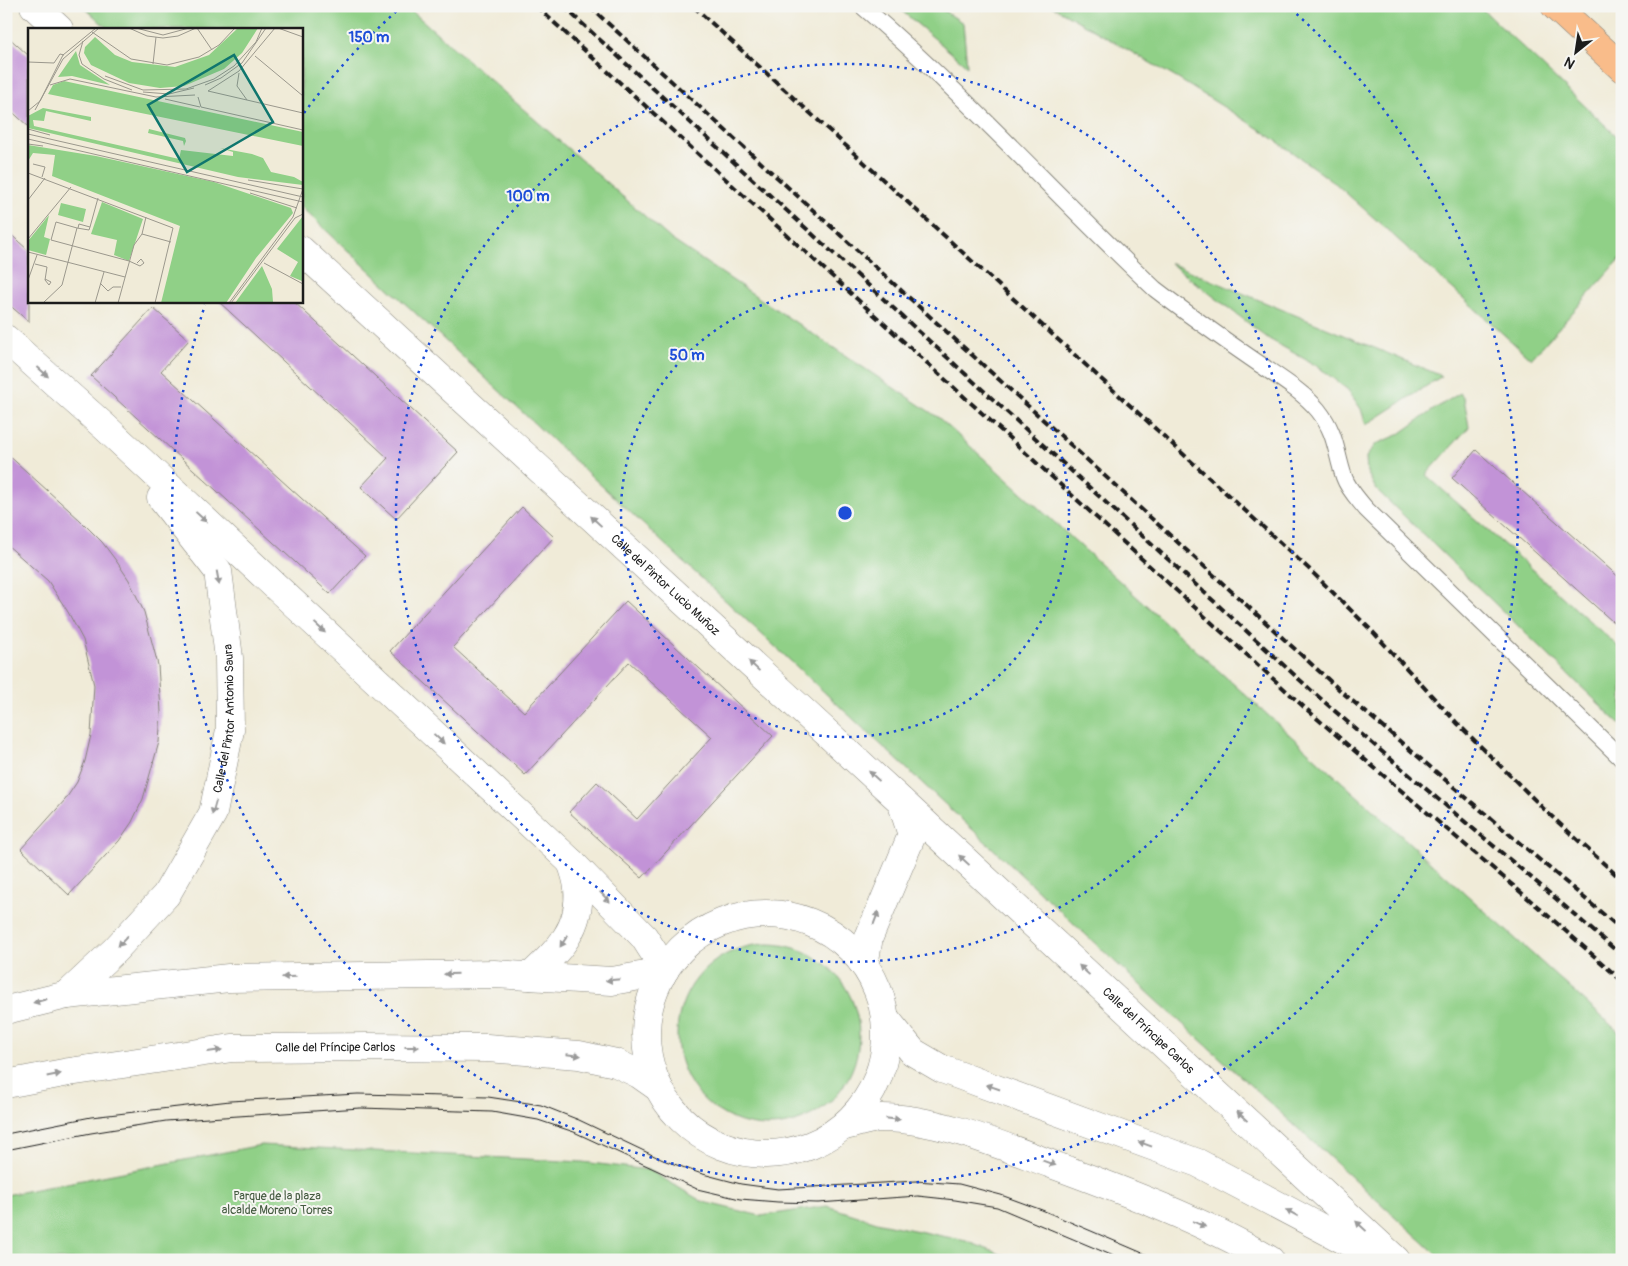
<svg xmlns="http://www.w3.org/2000/svg" width="1628" height="1266" viewBox="0 0 1628 1266" font-family="Pangolin,sans-serif">
  <style>
    .green { fill: #90d087; stroke: #567652 }
    .building { fill: #c293d7 }
    .lines { fill: none; stroke-linecap: round; stroke-linejoin: round }
    .lane-casing { stroke: #86847a; stroke-width: 18 }
    .street-casing { stroke: #86847a; stroke-width: 29 }
    .highway-casing { stroke: #86847a; stroke-width: 29 }
    .lane { stroke: #fff; stroke-width: 16 }
    .street { stroke: #fff; stroke-width: 28 }
    .highway { stroke: #f9bc8a; stroke-width: 28 }
    .tram { stroke: #1c1c1c; stroke-width: 1 }
    .rail { stroke: #1c1c1c; stroke-width: 4; stroke-dasharray: 8 4; stroke-linecap: butt }
    .oneway { fill: #999 }
    .ring { fill: none; stroke: #1d4ed8; stroke-width: 2.5; stroke-dasharray: 2.5 5 }
    .labels { text-anchor: middle; stroke-width: 4; stroke-linejoin: round; paint-order: stroke }
    .street-label { font-size: 12px; fill: #1c1c1c; stroke: #f6f6f2 }
    .park-label { font-size: 12px; fill: #455b41; stroke: #f6f6f2 }
    .inset-road { fill: none; stroke: #9b988d; stroke-width: 1 }
    .view { fill: #0f766e; fill-opacity: 0.15; stroke: #0f766e; stroke-width: 2.5 }
    .inset-edge { fill: none; stroke: #1c1c1c; stroke-width: 2.5 }
    .centre { fill: #1d4ed8; stroke: #f6f6f2; stroke-width: 2.5 }
    .ring-label { font-size: 15px; text-anchor: middle; font-weight: bold; fill: #1d4ed8; stroke: #f6f6f2; stroke-width: 4; stroke-linejoin: round; paint-order: stroke }
  </style>
  <rect width="100%" height="100%" fill="#f6f6f2"/>
  <filter id="ink" filterUnits="userSpaceOnUse"><feTurbulence type="fractalNoise" baseFrequency=".02" numOctaves="2"/><feDisplacementMap in="SourceGraphic" scale="10" xChannelSelector="R" yChannelSelector="G"/><feConvolveMatrix kernelMatrix="1 2 1 2 8 2 1 2 1" color-interpolation-filters="sRGB"/></filter>
  <filter id="wash" filterUnits="userSpaceOnUse"><feTurbulence type="fractalNoise" baseFrequency=".0096" numOctaves="4" result="noise"/><feDisplacementMap in="SourceGraphic" scale="20" xChannelSelector="R" yChannelSelector="G"/><feGaussianBlur stdDeviation="1.12" result="paint"/><feColorMatrix in="noise" values="0 0 0 0 0 0 0 0 0 0 0 0 0 0 0 0 0 1.4 0 .05"/><feComposite in="paint" operator="in"/></filter>
  <g filter="url(#wash)">
    <rect width="100%" height="100%" fill="#f0ebd8"/>
    <g class="green">
      <polygon points="83,6 406,6 672,240 939,418 1622,1035 1622,1260 1443,1260 1153,997 301,207 301,29 108,29"/>
      <polygon points="896,6 937,6 963,23 967,66"/>
      <polygon points="1052,6 1479,6 1622,141 1622,257 1531,359 1335,183 1264,132 1180,80"/>
      <polygon points="1170,263 1442,376 1366,425 1361,409 1348,390 1317,366 1269,339"/>
      <polygon points="1460,393 1464,398 1469,427 1426,475 1622,650 1622,726 1376,489 1367,472 1366,457 1376,444 1398,435 1436,408"/>
      <circle cx="768" cy="1035" r="91"/>
      <polygon points="261,1145 582,1162 649,1170 703,1202 761,1216 827,1206 880,1223 966,1241 1015,1260 6,1260 6,1195"/>
    </g>
    <g id="blocks">
      <g class="building">
        <polygon points="6,35 29,56 29,127 6,106"/>
        <polygon points="6,230 29,251 29,322 6,302"/>
        <polygon points="218,301 293,301 458,452 396,519 361,487 388,458"/>
        <polygon points="153,308 189,340 161,371 365,556 330,594 91,376"/>
        <polygon points="1476,450 1622,580 1622,630 1452,478"/>
        <polygon points="6,453 80,520 102,542 117,562 129,580 144,612 158,665 161,712 159,742 143,799 132,822 119,841 69,895 21,849 65,800 77,782 85,761 91,735 94,685 83,640 68,612 48,581 6,544"/>
        <polygon points="522,507 554,537 453,647 524,712 626,601 773,736 642,878 569,812 597,782 637,819 712,737 629,662 525,775 390,651"/>
      </g>
    </g>
  </g>
  <g filter="url(#ink)">
    <use href="#blocks" fill-opacity="0" stroke="#86847a" stroke-width="1"/>
    <g class="lines">
      <defs>
        <path id="lane" d="M 862,6 C 965,94 1056,196 1155,289 C 1189,315 1223,339 1258,363 C 1278,377 1302,391 1318,410 C 1337,434 1335,451 1344,477 C 1348,489 1358,499 1366,509 L 1622,759"/>
        <g id="street">
          <polyline points="34,6 59,29"/>
          <path id="s1" d="M 301,250 L 901,801 L 912,835 L 869,937 L 864,965"/>
          <polyline points="6,339 106,428 571,862 644,937 665,970"/>
          <path id="s2" d="M 902,802 L 1396,1260"/>
          <circle cx="766" cy="1034" r="120"/>
          <path d="M 531,976 C 558,951 582,928 578,888 C 577,879 574,870 571,862"/>
          <path id="s3" d="M 67,995 L 115,950 L 166,895 L 213,813 L 230,730 L 229,658 L 218,571 L 161,498"/>
          <polyline points="6,1010 67,995 229,978 494,974 612,981 640,976 662,975"/>
          <polyline points="886,1019 913,1052 942,1069 1198,1163 1382,1260"/>
          <path id="s4" d="M 6,1084 L 69,1072 L 232,1048 L 368,1047 L 487,1048 L 579,1055 L 616,1063 L 639,1074 L 659,1088"/>
          <path d="M 845,1126 C 857,1123 870,1118 882,1118 C 937,1118 1000,1145 1051,1164 C 1124,1191 1202,1220 1270,1260"/>
        </g>
        <polyline id="highway" points="1555,6 1622,68"/>
      </defs>
      <use href="#lane" class="lane-casing"/>
      <use href="#street" class="street-casing"/>
      <use href="#highway" class="highway-casing"/>
      <use href="#lane" class="lane"/>
      <use href="#street" class="street"/>
      <use href="#highway" class="highway"/>
      <g class="tram">
        <polyline points="6,1134 91,1117 230,1101 358,1094 488,1097 541,1105 579,1120 663,1160 699,1173 741,1184 778,1189 916,1181 959,1184 1001,1195 1042,1210 1159,1260"/>
        <polyline points="6,1150 91,1133 166,1121 208,1118 360,1108 492,1112 538,1120 574,1132 697,1189 740,1199 778,1202 818,1203 918,1196 955,1200 997,1207 1123,1260"/>
      </g>
      <g class="rail">
        <path d="M 536,6 L 1304,707 C 1409,799 1518,887 1622,981"/>
        <path d="M 563,6 L 1312,691 C 1414,781 1520,866 1622,956"/>
        <polyline points="589,6 1342,692 1622,930"/>
        <polyline points="693,6 1309,569 1373,632 1457,723 1549,814 1622,880"/>
      </g>
    </g>
    <defs><path id="oneway-solid" d="M-6-.8H1V-3.2L6.5 0L1 3.2V.8H-6Z" transform="scale(1.25)"/></defs>
    <g class="oneway">
      <use href="#oneway-solid" transform="translate(43 372) rotate(42)"/>
      <use href="#oneway-solid" transform="translate(201 517) rotate(43)"/>
      <use href="#oneway-solid" transform="translate(596 521) rotate(-137)"/>
      <use href="#oneway-solid" transform="translate(218 578) rotate(80)"/>
      <use href="#oneway-solid" transform="translate(320 628) rotate(43)"/>
      <use href="#oneway-solid" transform="translate(754 666) rotate(-137)"/>
      <use href="#oneway-solid" transform="translate(439 739) rotate(43)"/>
      <use href="#oneway-solid" transform="translate(874 776) rotate(-137)"/>
      <use href="#oneway-solid" transform="translate(214 808) rotate(106)"/>
      <use href="#oneway-solid" transform="translate(964 860) rotate(-137)"/>
      <use href="#oneway-solid" transform="translate(605 897) rotate(46)"/>
      <use href="#oneway-solid" transform="translate(876 918) rotate(-69)"/>
      <use href="#oneway-solid" transform="translate(123 941) rotate(133)"/>
      <use href="#oneway-solid" transform="translate(564 941) rotate(123)"/>
      <use href="#oneway-solid" transform="translate(1084 970) rotate(-137)"/>
      <use href="#oneway-solid" transform="translate(451 974) rotate(179)"/>
      <use href="#oneway-solid" transform="translate(289 977) rotate(179)"/>
      <use href="#oneway-solid" transform="translate(613 980) rotate(175)"/>
      <use href="#oneway-solid" transform="translate(40 1001) rotate(165)"/>
      <use href="#oneway-solid" transform="translate(412 1047)"/>
      <use href="#oneway-solid" transform="translate(215 1051) rotate(-8)"/>
      <use href="#oneway-solid" transform="translate(574 1055) rotate(6)"/>
      <use href="#oneway-solid" transform="translate(54 1075) rotate(-11)"/>
      <use href="#oneway-solid" transform="translate(993 1087) rotate(-161)"/>
      <use href="#oneway-solid" transform="translate(1242 1116) rotate(-137)"/>
      <use href="#oneway-solid" transform="translate(893 1119) rotate(6)"/>
      <use href="#oneway-solid" transform="translate(1145 1144) rotate(-160)"/>
      <use href="#oneway-solid" transform="translate(1049 1163) rotate(20)"/>
      <use href="#oneway-solid" transform="translate(1292 1213) rotate(-152)"/>
      <use href="#oneway-solid" transform="translate(1199 1224) rotate(24)"/>
      <use href="#oneway-solid" transform="translate(1361 1226) rotate(-137)"/>
    </g>
  </g>
  <g class="ring">
    <circle cx="845" cy="513" r="224"/>
    <circle cx="845" cy="513" r="449"/>
    <path d="M304 113A673 673 0 0 1 399 9M1291 9A673 673 0 1 1 205 305"/>
  </g>
  <g class="labels">
    <g class="street-label">
      <text dy="4" stroke="none"><textPath href="#s1" startOffset="495">Calle del Pintor Lucio Muñoz</textPath></text>
      <text dy="4" stroke="none"><textPath href="#s3" startOffset="331">Calle del Pintor Antonio Saura</textPath></text>
      <text dy="4" stroke="none"><textPath href="#s2" startOffset="336">Calle del Príncipe Carlos</textPath></text>
      <text dy="4" stroke="none"><textPath href="#s4" startOffset="332">Calle del Príncipe Carlos</textPath></text>
    </g>
    <g class="park-label">
      <text x="277" y="1200">Parque de la plaza<tspan x="277" dy="14">alcalde Moreno Torres</tspan></text>
    </g>
  </g>
  <g transform="translate(28 28)">
    <rect width="275" height="275" fill="#f0ebd8"/>
    <path d="M 210,0 L 230,0 L 214,25 L 196,41 L 156,58 L 132,60 L 101,55 L 63,37 L 56,25 L 57,19 L 67,9 L 87,27 L 104,34 L 147,39 L 181,27 ZM 48,23 L 52,37 L 82,57 L 44,48 L 30,49 ZM 36,53 L 275,104 L 275,118 L 20,66 L 25,57 ZM 15,80 L 63,89 L 63,93 L 18,83 L 16,93 L 5,92 L 6,98 L 151,131 L 153,122 L 205,128 L 205,124 L 192,120 L 224,126 L 235,130 L 243,144 L 266,149 L 275,154 L 275,157 L 210,149 L 0,100 L 0,88 ZM 121,101 L 157,110 L 158,113 L 156,118 L 155,113 L 120,105 ZM 0,117 L 68,128 L 186,154 L 263,180 L 265,185 L 228,230 L 198,275 L 133,275 L 152,198 L 24,148 L 27,127 L 5,125 L 0,133 ZM 74,174 L 115,191 L 101,233 L 86,227 L 89,212 L 63,206 ZM 33,175 L 58,181 L 55,194 L 30,187 ZM 21,187 L 16,209 L 22,211 L 18,227 L 0,222 L 0,213 ZM 275,188 L 275,253 L 274,253 L 262,248 L 270,234 L 249,221 ZM 234,238 L 244,261 L 245,274 L 207,275 Z" fill="#90d087"/>
    <path class="inset-road" d="M 101,0 L 119,8 L 135,10 L 150,8 L 168,0M 108,0 L 135,7 L 161,0M 169,0 L 184,22M 250,0 L 275,9M 64,4 L 103,31 L 139,37 L 171,29 L 191,17 L 207,0M 55,13 L 51,27 L 54,36 L 76,51 L 104,62M 227,28 L 275,68M 0,34 L 26,35 L 32,26 L 36,27M 125,36 L 128,9M 211,45 L 209,58 L 219,72M 77,48 L 115,62 L 158,61 L 186,51 L 206,38 L 228,14 L 234,0M 22,57 L 42,51 L 128,69 L 167,67M 177,57 L 193,50 L 214,35 L 238,0M 180,63 L 275,85M 180,63 L 211,43 L 247,0M 115,64 L 141,66 L 166,60M 170,69 L 173,79 L 275,102M 137,71 L 172,79M 7,82 L 35,31 L 71,0M 0,83 L 12,73 L 35,27 L 68,0M 0,101 L 22,107M 0,106 L 275,169M 0,111 L 275,174M 0,116 L 15,118M 5,136 L 17,139 L 14,149M 0,145 L 145,200 L 127,275M 220,152 L 275,161M 222,165 L 269,180M 0,172 L 17,150M 62,199 L 70,170M 50,200 L 51,196 L 62,199 L 61,202 L 49,200 L 28,194 L 23,212 L 101,233 L 112,238 L 116,235 L 113,231 L 109,235M 114,206 L 143,214M 0,211 L 43,159M 0,224 L 97,249M 236,235 L 275,256M 7,236 L 19,239 L 17,252 L 21,257 L 23,254 L 17,251M 0,252 L 9,227M 72,255 L 80,263 L 85,259 L 93,259M 15,275 L 34,257 L 49,200M 67,275 L 76,244M 90,275 L 106,217 L 114,206 L 118,189M 201,275 L 265,189 L 275,161M 203,275 L 267,190 L 275,186"/>
    <path class="view" d="M 206,27 L 245,94 L 159,144 L 120,77 Z"/>
    <rect width="275" height="275" class="inset-edge"/>
  </g>
  <circle cx="845" cy="513" r="8" class="centre"/>
  <g class="ring-label">
    <text x="369" y="42">150 m</text>
    <text x="528" y="201">100 m</text>
    <text x="687" y="360">50 m</text>
  </g>
  <rect width="1628" height="1266" fill="none" stroke="#f6f6f2" stroke-width="25"/>
  <g transform="translate(1576 52) rotate(210)" stroke="#f6f6f2" stroke-width="4" paint-order="stroke">
  <path d="M0-4L9 19L0 12L-9 19Z" fill="#1c1c1c"/>
  <text y="-8" font-size="14" font-weight="bold" text-anchor="middle" fill="#1c1c1c">N</text>
  </g>
</svg>
